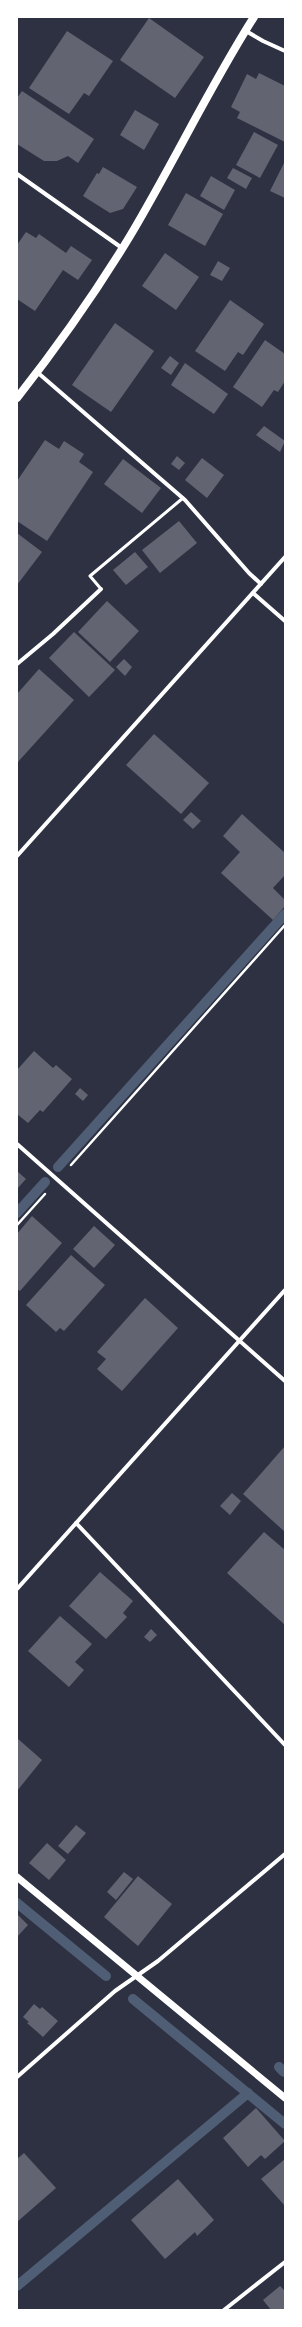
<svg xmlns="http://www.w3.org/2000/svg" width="302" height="2327" viewBox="0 0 302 2327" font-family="'Golos Text',sans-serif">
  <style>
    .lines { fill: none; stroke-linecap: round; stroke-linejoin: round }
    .stream { stroke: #4f5d75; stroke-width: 10 }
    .building { fill: #626471 }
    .path { stroke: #fff; stroke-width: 2.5 }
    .service { stroke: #fff; stroke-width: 3 }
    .minor { stroke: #fff; stroke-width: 4 }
    .tertiary { stroke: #fff; stroke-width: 7 }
    .secondary { stroke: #fff; stroke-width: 8 }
  </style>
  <rect width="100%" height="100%" fill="#2d3142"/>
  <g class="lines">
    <g class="stream">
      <polyline points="58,1167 285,914"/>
      <polyline points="17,1213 45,1182"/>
      <polyline points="17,1903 106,1976"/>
      <polyline points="133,1999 285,2124"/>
      <polyline points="279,2067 284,2072"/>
      <polyline points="17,2286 248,2093"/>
    </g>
  </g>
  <g class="building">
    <polygon points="149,18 204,57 175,98 120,60"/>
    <polygon points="67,31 113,61 89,96 84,93 69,114 29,88"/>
    <polygon points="259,73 285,86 285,142 237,118 240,112 231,107 247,74 256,79"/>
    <polygon points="22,91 94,139 78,163 68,156 57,161 44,161 17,144 17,98"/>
    <polygon points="135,110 159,124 144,150 120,135"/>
    <polygon points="254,132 278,145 260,178 236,165"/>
    <polygon points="285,161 285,198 270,191"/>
    <polygon points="103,167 137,187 123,209 110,213 83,196 97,173 99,174"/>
    <polygon points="233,168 252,178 246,189 227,178"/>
    <polygon points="211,176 235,190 224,210 200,196"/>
    <polygon points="186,193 223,214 205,246 168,225"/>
    <polygon points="26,232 36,238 39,234 66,253 71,246 92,260 78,280 63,270 35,311 17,299 17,245"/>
    <polygon points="165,253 199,277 176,310 142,286"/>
    <polygon points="218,261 230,268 222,281 210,275"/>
    <polygon points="230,300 264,324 243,355 238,352 225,371 195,351"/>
    <polygon points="115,323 154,351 111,412 72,385"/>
    <polygon points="265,340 285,354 285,381 278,392 274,390 262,407 233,387"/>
    <polygon points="170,356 179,363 171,375 161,368"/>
    <polygon points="185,363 228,394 214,414 171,385"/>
    <polygon points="264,426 285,441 280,452 256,435"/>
    <polygon points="45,440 59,449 64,441 84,454 79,462 93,472 47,541 17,521 17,481"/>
    <polygon points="177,456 185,463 179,470 171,464"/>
    <polygon points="202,458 224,475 207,498 185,480"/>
    <polygon points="123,459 161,488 142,513 104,484"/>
    <polygon points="179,521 197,543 160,573 142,550"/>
    <polygon points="17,533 42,552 17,585"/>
    <polygon points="135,552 148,567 126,585 113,570"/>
    <polygon points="107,601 139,631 110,662 78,632"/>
    <polygon points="74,632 115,670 89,697 49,658"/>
    <polygon points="124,659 132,667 125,676 116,667"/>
    <polygon points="39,669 74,700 17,763 17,694"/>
    <polygon points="154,734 209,783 181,814 126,765"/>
    <polygon points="191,812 201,821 193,829 183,820"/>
    <polygon points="242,814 285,853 285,875 273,888 285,900 285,906 273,920 221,873 240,852 223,836"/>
    <polygon points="34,1051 53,1068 56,1065 72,1079 43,1112 40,1110 28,1123 17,1114 17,1070"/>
    <polygon points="80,1088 88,1095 83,1101 75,1094"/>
    <polygon points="17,1171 26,1179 17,1189"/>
    <polygon points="32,1216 62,1243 20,1291 17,1289 17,1234"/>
    <polygon points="94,1226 115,1245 94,1268 73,1249"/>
    <polygon points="71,1255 105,1285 64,1331 60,1328 56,1332 26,1305"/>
    <polygon points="145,1298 178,1328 122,1391 97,1369 106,1359 97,1352"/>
    <polygon points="285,1446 285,1532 243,1494"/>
    <polygon points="232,1493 241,1501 230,1515 220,1506"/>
    <polygon points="264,1532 285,1550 285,1625 227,1573"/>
    <polygon points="100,1572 133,1601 123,1613 127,1617 106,1639 69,1606"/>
    <polygon points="60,1616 92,1644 75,1662 84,1670 69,1687 28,1651"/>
    <polygon points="151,1629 157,1635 150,1642 144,1637"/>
    <polygon points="17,1738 42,1760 17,1791"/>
    <polygon points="76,1825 86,1833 68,1854 58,1846"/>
    <polygon points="47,1843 66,1860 49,1880 29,1863"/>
    <polygon points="124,1872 133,1879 116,1900 107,1892"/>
    <polygon points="138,1876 172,1904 138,1946 104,1917"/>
    <polygon points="17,1914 28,1925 17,1937"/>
    <polygon points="34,2004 40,2009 42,2007 58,2021 43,2037 27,2023 29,2022 23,2017"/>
    <polygon points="256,2108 285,2141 265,2159 261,2155 248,2167 223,2138"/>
    <polygon points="24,2153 56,2188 17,2222 17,2159"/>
    <polygon points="285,2159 285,2206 261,2179"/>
    <polygon points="178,2179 214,2220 197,2236 195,2232 165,2259 131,2220"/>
    <polygon points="280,2286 285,2291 285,2310 271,2310 263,2300"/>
  </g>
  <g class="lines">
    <g class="path">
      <polyline points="71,1165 285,925"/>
      <polyline points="17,1225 45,1194"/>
    </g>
    <polyline class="service" points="101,589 90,576 183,498"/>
    <g class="minor">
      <polyline points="246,31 263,41 285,51"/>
      <polyline points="17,174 122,248"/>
      <polyline points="37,372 185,500 249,573 261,584"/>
      <polyline points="253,593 285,621"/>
      <polyline points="17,664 53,634 101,589"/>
      <polyline points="17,856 285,557"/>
      <polyline points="17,1144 285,1381"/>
      <polyline points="76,1523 285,1745"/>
      <polyline points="17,1589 285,1290"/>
      <polyline points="17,2077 115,1991 158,1961 285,1854"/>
      <polyline points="224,2310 285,2262"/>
    </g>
    <polyline class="tertiary" points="17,1877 285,2098"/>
    <path class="secondary" d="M 17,398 C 58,346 96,292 130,236 C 173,164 209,88 254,17"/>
  </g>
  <rect width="302" height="2327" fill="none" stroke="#ffffff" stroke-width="36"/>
</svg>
